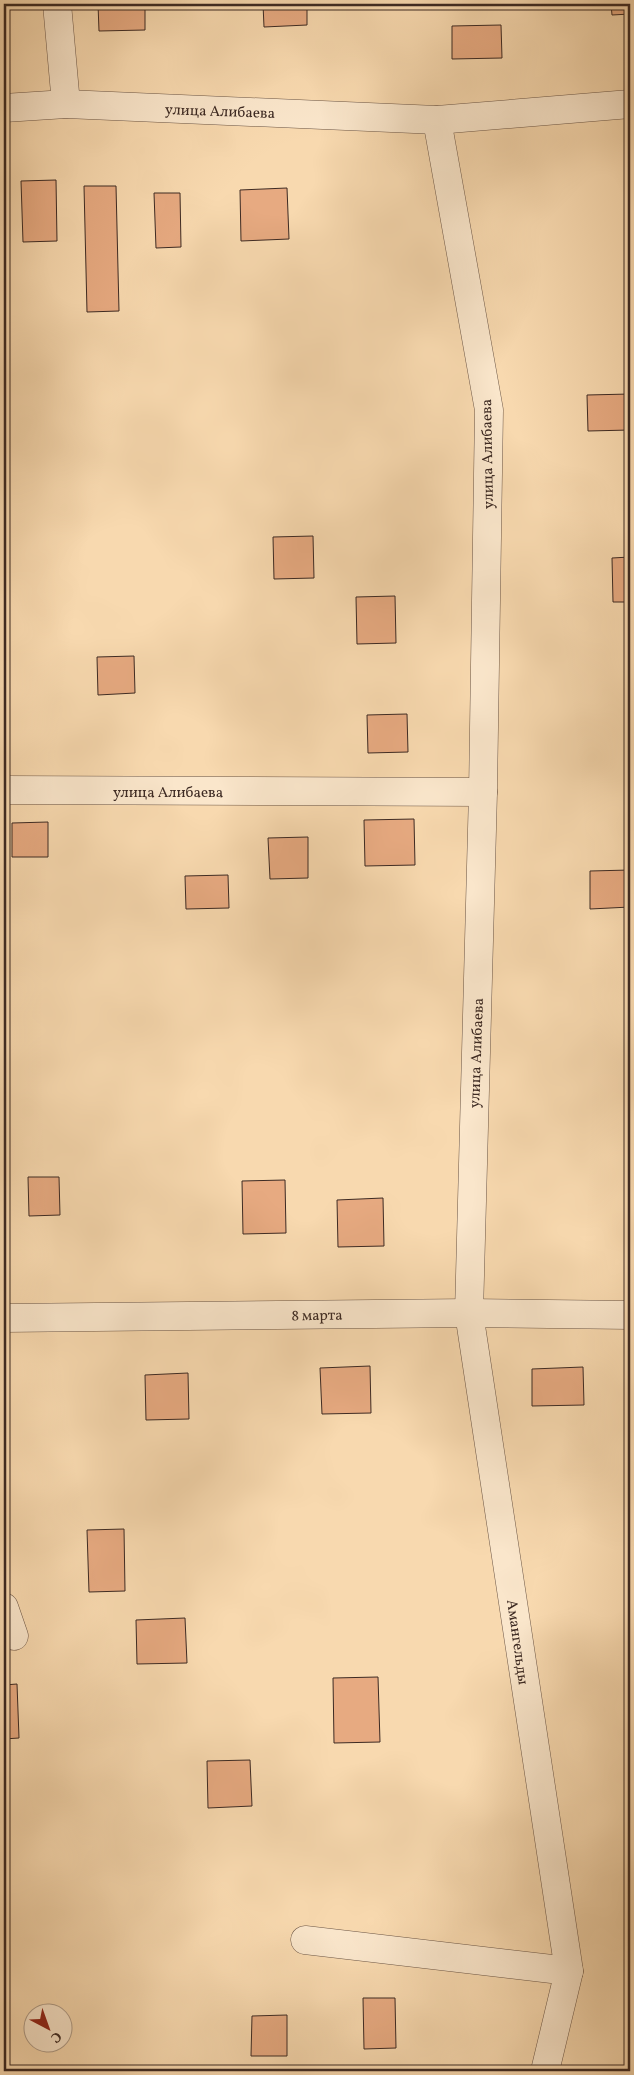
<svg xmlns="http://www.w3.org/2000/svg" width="634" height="2075" viewBox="0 0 634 2075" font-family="Vollkorn,serif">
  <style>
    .building { fill: #e7aa81; stroke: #3d2a23 }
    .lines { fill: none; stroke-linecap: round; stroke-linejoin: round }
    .minor-casing { stroke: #6c5646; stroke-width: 29 }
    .minor { stroke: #fae6cb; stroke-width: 28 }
    .labels { text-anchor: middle; stroke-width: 5; stroke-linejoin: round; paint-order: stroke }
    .street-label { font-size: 15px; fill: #3d2a23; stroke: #fae6cb }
  </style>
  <rect width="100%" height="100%" fill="#f8d9af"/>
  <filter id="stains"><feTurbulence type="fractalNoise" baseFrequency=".004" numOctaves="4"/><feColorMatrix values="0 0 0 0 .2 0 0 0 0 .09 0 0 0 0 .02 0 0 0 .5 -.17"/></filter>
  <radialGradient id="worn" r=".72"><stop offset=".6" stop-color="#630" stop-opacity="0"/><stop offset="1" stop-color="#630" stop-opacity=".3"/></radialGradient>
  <g class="building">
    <polygon points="98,4 145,4 145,30 99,31"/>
    <polygon points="263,4 307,4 307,25 264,27"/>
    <polygon points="611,4 630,4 630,14 612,15"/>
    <polygon points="501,25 502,58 452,59 452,26"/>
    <polygon points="56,180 57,241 23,242 21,181"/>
    <polygon points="84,186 116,186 119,311 87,312"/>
    <polygon points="287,188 289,239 241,241 240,190"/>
    <polygon points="154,193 180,193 181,247 156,248"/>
    <polygon points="630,394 630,430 588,431 587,395"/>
    <polygon points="313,536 314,578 274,579 273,537"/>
    <polygon points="630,557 630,602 613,602 612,558"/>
    <polygon points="395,596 396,643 357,644 356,597"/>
    <polygon points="134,656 135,693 98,695 97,657"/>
    <polygon points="407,714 408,752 368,753 367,715"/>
    <polygon points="627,741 630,741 630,779 628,779"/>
    <polygon points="414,819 415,865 365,866 364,820"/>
    <polygon points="48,822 48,857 12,857 12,823"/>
    <polygon points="308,837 308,878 270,879 268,838"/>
    <polygon points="630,870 630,907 590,909 590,871"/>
    <polygon points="228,875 229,908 186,909 185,876"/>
    <polygon points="28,1177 59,1177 60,1215 29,1216"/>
    <polygon points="285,1180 286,1233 243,1234 242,1181"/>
    <polygon points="383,1198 384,1246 338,1247 337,1200"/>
    <polygon points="370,1366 371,1413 322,1414 320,1368"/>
    <polygon points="583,1367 584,1405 532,1406 532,1369"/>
    <polygon points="188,1373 189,1419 146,1420 145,1375"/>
    <polygon points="124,1529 125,1591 89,1592 87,1530"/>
    <polygon points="185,1618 187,1663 137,1664 136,1620"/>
    <polygon points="378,1677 380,1742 334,1743 333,1678"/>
    <polygon points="17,1684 19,1738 4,1739 4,1685"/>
    <polygon points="250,1760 252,1806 208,1808 207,1761"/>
    <polygon points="363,1998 395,1998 396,2048 364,2049"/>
    <polygon points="287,2015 287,2056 251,2056 252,2016"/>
  </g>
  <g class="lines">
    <defs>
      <g id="minor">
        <polyline points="57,4 66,104"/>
        <polyline points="4,108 66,104 437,120 630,104"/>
        <polyline points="437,120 489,410 483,792 469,1313 569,1971 545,2071"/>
        <polyline points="4,790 483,792"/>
        <polyline points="4,1318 469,1313 630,1315"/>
        <polyline points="4,1607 14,1636"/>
        <polyline points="305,1940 569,1971"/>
      </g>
    </defs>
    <use href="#minor" class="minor-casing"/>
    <use href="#minor" class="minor"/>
  </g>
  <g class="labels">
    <g class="street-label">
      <text transform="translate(220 111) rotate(2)" y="5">улица Алибаева</text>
      <text transform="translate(487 454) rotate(-91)" y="5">улица Алибаева</text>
      <text x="168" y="797">улица Алибаева</text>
      <text transform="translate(476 1053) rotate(-88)" y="5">улица Алибаева</text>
      <text transform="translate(317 1315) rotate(-1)" y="5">8 марта</text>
      <text transform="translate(518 1642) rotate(82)" y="5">Амангельды</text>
    </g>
  </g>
  <rect width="634" height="2075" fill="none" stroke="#f8d9af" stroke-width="20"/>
  <rect x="5" y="5" width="624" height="2065" fill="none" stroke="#3d2a23" stroke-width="2.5"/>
  <rect x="10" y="10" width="614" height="2055" fill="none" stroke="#3d2a23"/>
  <g transform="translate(48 2028) rotate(139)"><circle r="24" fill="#fae6cb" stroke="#ae9b88"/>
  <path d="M0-4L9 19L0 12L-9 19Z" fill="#8f2418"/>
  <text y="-8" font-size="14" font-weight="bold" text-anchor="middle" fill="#3d2a23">С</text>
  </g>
  <rect width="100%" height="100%" filter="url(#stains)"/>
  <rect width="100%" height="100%" fill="url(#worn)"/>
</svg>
